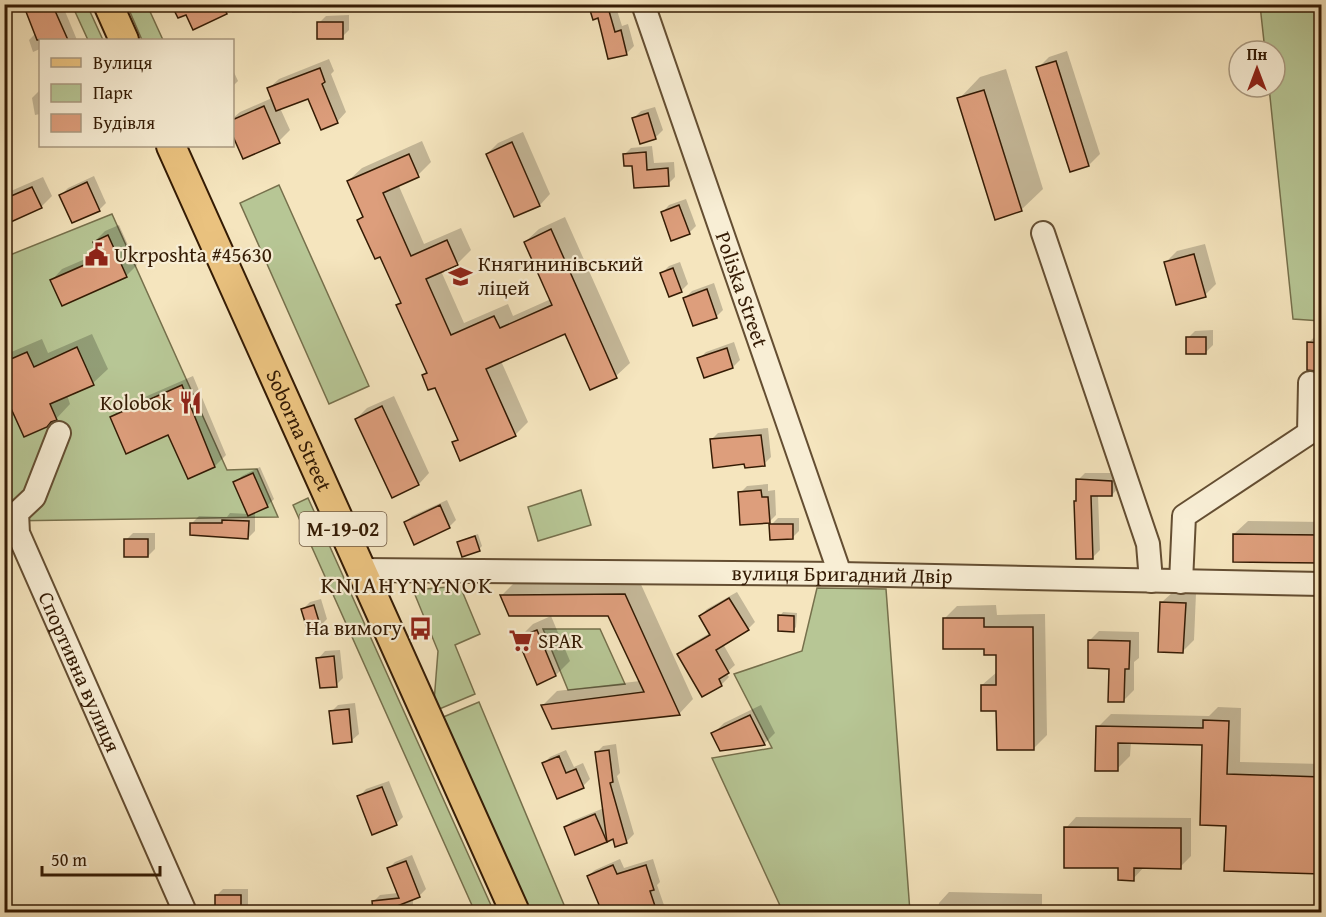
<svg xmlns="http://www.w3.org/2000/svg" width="1326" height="917" viewBox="0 0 1326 917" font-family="'Gentium Book Plus',serif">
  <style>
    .green { fill: #b7c695; stroke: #76704c; stroke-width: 1.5 }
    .shadow { fill: #0003 }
    .building { fill: #dd9e7c; stroke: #341b04; stroke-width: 1.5 }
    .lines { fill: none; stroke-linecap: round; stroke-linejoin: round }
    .minor-casing { stroke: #644e32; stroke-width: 26 }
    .major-casing { stroke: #341b04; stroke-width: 32 }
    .minor { stroke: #f8eed5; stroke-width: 22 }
    .major { stroke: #eac27f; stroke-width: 28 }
    .labels { text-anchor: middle; stroke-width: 4.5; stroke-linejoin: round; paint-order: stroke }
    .shield { fill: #f8eed5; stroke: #6f5a43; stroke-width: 1.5 }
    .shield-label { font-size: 20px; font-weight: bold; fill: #341b04 }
    .poi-label { font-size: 21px; fill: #341b04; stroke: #f8eed5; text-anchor: start }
    .street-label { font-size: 21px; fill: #341b04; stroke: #f8eed5 }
    .quarter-label { font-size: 24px; letter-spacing: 1.5px; fill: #341b04; stroke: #f8eed5 }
  </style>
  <rect width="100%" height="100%" fill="#f5e5be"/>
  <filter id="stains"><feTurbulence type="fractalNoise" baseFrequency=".00333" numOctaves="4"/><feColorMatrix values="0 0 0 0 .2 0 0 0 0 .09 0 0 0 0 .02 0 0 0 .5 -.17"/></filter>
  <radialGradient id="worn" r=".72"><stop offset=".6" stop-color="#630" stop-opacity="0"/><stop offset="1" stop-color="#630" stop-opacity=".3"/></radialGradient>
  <g class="green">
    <polygon points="72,5 87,5 103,40 88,40"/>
    <polygon points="127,5 147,5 163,40 142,40"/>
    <polygon points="1260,5 1321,5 1321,321 1293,319 1269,87 1275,87 1275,51 1265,51"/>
    <polygon points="279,185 369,386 329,404 240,203"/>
    <polygon points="112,214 227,470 257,469 278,517 5,521 5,257"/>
    <polygon points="581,490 591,525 538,541 528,507"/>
    <polygon points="308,498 494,912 475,912 293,505"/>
    <polygon points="460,586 480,634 455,645 475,694 437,710 434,702 438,651 413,590"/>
    <polygon points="817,588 886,589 910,912 783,912 712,758 772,748 734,674 802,651"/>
    <polygon points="543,629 600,629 625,684 568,690"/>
    <polygon points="479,702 567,912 528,912 441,718"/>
  </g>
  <g class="shadow">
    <polygon points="25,4 62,4 77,40 40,40 40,49 33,52 29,40 36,33"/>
    <polygon points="173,4 245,4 229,10 226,13 186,13"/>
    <polygon points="292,4 327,4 321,11 292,13"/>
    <polygon points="594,4 615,4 622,26 628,24 634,46 627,53 609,57 599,17 591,8"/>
    <polygon points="349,15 349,30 342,37 319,23 326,16"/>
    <polygon points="4,29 12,29 12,65 5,72"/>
    <polygon points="1067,51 1100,154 1089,165 1071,170 1038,68 1049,57"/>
    <polygon points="329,59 334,71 331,74 346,112 337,122 309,97 280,108 290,130 279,141 232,131 232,119 240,112 272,98 269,88 279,79"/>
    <polygon points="232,68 238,81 232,87"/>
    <polygon points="1006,69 1043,189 1021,210 959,99 980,77"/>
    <polygon points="40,90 40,114 35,115 32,98"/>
    <polygon points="655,107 663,130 656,137 641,142 634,118 641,111"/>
    <polygon points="523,132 550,194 540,205 515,215 487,154 498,143"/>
    <polygon points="422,141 431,162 418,175 398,184 424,244 461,228 471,250 457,264 441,271 464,323 508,304 513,316 551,299 525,242 539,229 565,217 630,363 616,376 591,388 566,332 501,361 528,422 515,435 453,443 459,438 435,386 423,375 427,371 398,305 402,301 381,255 359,220 364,216 348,181 362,168"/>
    <polygon points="652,146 654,163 674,162 675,177 668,184 633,164 624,155 631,148"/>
    <polygon points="94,176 106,203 99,210 61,195 68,188"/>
    <polygon points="43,177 52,196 41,207 4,223 4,194"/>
    <polygon points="686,199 696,226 689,233 662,213 669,205"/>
    <polygon points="119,225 137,265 126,276 52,280 62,269 99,253 94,242 105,231"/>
    <polygon points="1205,244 1216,284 1205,295 1166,262 1177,251"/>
    <polygon points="680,262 688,284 681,291 662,273 669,266"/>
    <polygon points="714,283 723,310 716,317 685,298 692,291"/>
    <polygon points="1213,330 1213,345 1206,352 1188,338 1195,331"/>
    <polygon points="1322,330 1322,374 1308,343"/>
    <polygon points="92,334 108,369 93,383 67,395 70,404 56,419 52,420 4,390 4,358 9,353 42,339 48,353"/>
    <polygon points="734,342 740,360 733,367 705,376 699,359 706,352"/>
    <polygon points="193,376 226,455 215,466 189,477 169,433 111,418 122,407"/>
    <polygon points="394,396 429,473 419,484 356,419 367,408"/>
    <polygon points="768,428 771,457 764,464 746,462 711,440 718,433"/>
    <polygon points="260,467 274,499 267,506 249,514 255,514 255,531 248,538 192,523 199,516 227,517 230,513 249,514 235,483 242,476"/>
    <polygon points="1085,473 1118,473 1119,487 1112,495 1098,495 1100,550 1093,557 1078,500 1078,480"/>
    <polygon points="768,484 768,491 775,490 776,515 769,522 740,493 747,486"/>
    <polygon points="447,500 456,520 449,527 405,523 412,516"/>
    <polygon points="778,518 799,518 799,531 792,538 771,525"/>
    <polygon points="1248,521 1322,522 1322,562 1234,534"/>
    <polygon points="133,533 155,533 155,549 148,556 126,540"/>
    <polygon points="478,534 482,546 479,549 459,543 462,540"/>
    <polygon points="639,580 693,699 679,714 543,705 557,691 640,681 609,615 501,596 516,581"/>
    <polygon points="737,592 755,622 748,629 723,644 735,665 726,673 729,677 722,684 702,695 679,654 686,647 710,633 700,616 707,609"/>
    <polygon points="1173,592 1196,593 1194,640 1183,651 1162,602"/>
    <polygon points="321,599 327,619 320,626 303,609 310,602"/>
    <polygon points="996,605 997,615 1045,614 1047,735 1034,748 998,710 982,685 997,672 997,654 944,619 957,606"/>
    <polygon points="783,612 797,613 796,627 793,630 780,616"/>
    <polygon points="551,616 570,661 556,675 519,638 533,624"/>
    <polygon points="1099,631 1139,632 1139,658 1134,662 1134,690 1124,700 1110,667 1089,641"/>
    <polygon points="340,650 343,678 336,685 318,659 325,651"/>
    <polygon points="355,703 359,734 351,741 331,712 338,705"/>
    <polygon points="761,705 775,733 764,744 713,734 724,723"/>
    <polygon points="1218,707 1241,708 1240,762 1322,764 1322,872 1227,825 1204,744 1131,742 1130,756 1117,769 1098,727 1111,714 1209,716"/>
    <polygon points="616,744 620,773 617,776 634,834 627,841 616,845 613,837 606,841 565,828 572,821 604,808 596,753 603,746"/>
    <polygon points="566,750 574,767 583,763 590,779 583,786 543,764 550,757"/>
    <polygon points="389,781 403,817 396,824 359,797 366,789"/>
    <polygon points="1076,817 1191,818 1191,856 1180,867 1144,867 1133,879 1120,867 1066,828"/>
    <polygon points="412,855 426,889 419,896 413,898 413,912 375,912 373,902 380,895 398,893 389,868 395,862"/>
    <polygon points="620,859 624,868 653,859 660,882 657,885 665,908 661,912 603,912 588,876 595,870"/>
    <polygon points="223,889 248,889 248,912 216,912 216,896"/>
    <polygon points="949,892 1042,894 1042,911 1040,912 927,912 929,910 938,910 939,903"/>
  </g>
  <g class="building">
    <polygon points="23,4 52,4 68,40 37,40"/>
    <polygon points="171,4 222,4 227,14 193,30 186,15 178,18"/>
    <polygon points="598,4 607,4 615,32 621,30 627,55 608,59 598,18 593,20 589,7"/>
    <rect x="317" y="22" width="26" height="17"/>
    <polygon points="1056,61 1089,166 1070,172 1036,67"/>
    <polygon points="320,68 325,82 322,84 338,123 321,130 308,99 276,111 267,88"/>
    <polygon points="984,90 1022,211 995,220 957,98"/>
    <polygon points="264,106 280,143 243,159 232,134 232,120"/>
    <polygon points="648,113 656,139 640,144 632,118"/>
    <polygon points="512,142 540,206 514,217 486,154"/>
    <polygon points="646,152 647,170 668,168 669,186 634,188 632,166 624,166 623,154"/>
    <polygon points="409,154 419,177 383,193 411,256 447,240 458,265 426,279 451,335 494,316 500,328 552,305 524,242 551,229 617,378 590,390 565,334 486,369 516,436 460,461 452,442 458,440 435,388 428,390 422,375 427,373 396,305 401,303 380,257 375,259 357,220 363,217 347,181"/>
    <polygon points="87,182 100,211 72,223 59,195"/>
    <polygon points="32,187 42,208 4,225 4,199"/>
    <polygon points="679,205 690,234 671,241 661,212"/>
    <polygon points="108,235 127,277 62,306 50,280 100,258 93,242"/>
    <polygon points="1194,254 1206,297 1176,305 1164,262"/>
    <polygon points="673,268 682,292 669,297 660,273"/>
    <polygon points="707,289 717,318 693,326 683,298"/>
    <rect x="1186" y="337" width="20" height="17"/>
    <polygon points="1307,342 1322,343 1322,375 1316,371 1307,370"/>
    <polygon points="77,347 94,385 50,404 57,420 51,422 47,427 24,437 4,393 4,362 27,352 34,367"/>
    <polygon points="727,348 733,368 704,378 697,358"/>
    <polygon points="182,385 215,467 188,479 168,435 126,454 110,417"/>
    <polygon points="382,406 419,485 392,498 355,419"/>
    <polygon points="761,435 765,466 745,468 744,464 713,468 710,439"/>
    <polygon points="253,473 268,507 248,516 233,482"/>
    <polygon points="1076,479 1112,481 1112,496 1091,496 1093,559 1076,559 1074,501 1076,501"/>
    <polygon points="761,490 762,497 768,497 770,523 740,525 738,492"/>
    <polygon points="440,505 450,528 414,545 404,522"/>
    <polygon points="222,520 249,521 248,539 190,535 190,523 222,523"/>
    <polygon points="769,524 793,524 793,539 770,540"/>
    <polygon points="1233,534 1322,535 1322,563 1233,562"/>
    <polygon points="475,536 480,551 462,557 457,542"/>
    <rect x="124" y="539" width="24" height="18"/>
    <polygon points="625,594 680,715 552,729 541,705 644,692 608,616 509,616 500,595"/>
    <polygon points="729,598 749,630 716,650 729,673 719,679 722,686 702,697 677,654 710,635 699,616"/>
    <polygon points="1160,602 1186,603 1183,653 1158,652"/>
    <polygon points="314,605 321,628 308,632 301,609"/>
    <polygon points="778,615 794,616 794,632 778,631"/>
    <polygon points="943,618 984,618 984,627 1033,627 1034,750 997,750 996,711 981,711 981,685 996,685 996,655 984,655 984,649 943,649"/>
    <polygon points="537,630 556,676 537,685 517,638"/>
    <polygon points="1088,640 1130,641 1129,669 1125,669 1124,702 1108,702 1109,669 1088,668"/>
    <polygon points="334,656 337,687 320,688 316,658"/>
    <polygon points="349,709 352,742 333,744 329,711"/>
    <polygon points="750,715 765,745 720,751 711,733"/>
    <polygon points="1203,720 1229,721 1227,774 1322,777 1322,874 1224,871 1226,826 1200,825 1202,745 1118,743 1118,771 1095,771 1096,726 1203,728"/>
    <polygon points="609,750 613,782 610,783 627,843 615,847 613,839 607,842 595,752"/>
    <polygon points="559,756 566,773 576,769 584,788 557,799 542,763"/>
    <polygon points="382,787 397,825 372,835 357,796"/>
    <polygon points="595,814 607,842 575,855 564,827"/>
    <polygon points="1064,827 1181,828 1181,869 1134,868 1134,881 1118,880 1118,868 1064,868"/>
    <polygon points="406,861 420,897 387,910 387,912 373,912 372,901 399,898 387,868"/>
    <polygon points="613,865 617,874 646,865 654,890 650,891 657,912 602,912 587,876"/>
    <rect x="215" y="895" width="26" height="17"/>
  </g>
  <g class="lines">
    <defs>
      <g id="minor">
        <path id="s1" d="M 643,4 L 840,574"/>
        <polyline points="1043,233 1148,544 1151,581"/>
        <path id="s2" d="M 59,433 L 34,497 L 17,513 L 18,533 L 185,912"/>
        <path id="s3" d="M 362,570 L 840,574 L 1322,584"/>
        <polyline points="1181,582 1184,516 1309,433 1310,383"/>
      </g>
      <g id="major">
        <polyline points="108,4 124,40"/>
        <path id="s4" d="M 171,146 L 515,912"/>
      </g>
    </defs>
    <use href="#minor" class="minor-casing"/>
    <use href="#major" class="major-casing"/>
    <use href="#minor" class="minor"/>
    <use href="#major" class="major"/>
  </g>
  <defs>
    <symbol id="civic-bare" viewBox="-9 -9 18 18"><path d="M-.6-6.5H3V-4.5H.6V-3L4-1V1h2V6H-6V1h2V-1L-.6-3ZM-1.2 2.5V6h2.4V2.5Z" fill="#8f2418" stroke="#f8eed5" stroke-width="2.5" paint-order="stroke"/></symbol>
    <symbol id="school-bare" viewBox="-9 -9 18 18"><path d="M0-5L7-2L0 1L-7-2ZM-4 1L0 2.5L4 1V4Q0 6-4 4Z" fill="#8f2418" stroke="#f8eed5" stroke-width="2.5" paint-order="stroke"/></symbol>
    <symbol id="restaurant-bare" viewBox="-9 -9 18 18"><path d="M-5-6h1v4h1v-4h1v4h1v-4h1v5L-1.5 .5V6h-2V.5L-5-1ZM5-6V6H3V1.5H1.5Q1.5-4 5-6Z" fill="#8f2418" stroke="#f8eed5" stroke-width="2.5" paint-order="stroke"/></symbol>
    <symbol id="bus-bare" viewBox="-9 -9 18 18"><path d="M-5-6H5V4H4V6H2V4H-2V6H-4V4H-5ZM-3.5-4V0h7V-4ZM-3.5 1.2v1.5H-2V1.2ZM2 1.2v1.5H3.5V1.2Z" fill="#8f2418" stroke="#f8eed5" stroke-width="2.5" paint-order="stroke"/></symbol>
    <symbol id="supermarket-bare" viewBox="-9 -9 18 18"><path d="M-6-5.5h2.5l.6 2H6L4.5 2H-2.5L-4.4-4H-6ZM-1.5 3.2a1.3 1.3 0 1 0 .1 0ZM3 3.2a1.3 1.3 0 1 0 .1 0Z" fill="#8f2418" stroke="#f8eed5" stroke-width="2.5" paint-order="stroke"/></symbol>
  </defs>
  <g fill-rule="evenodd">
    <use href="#civic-bare" x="80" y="238" width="33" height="33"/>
    <use href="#school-bare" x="444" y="260" width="33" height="33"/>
    <use href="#restaurant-bare" x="174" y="386" width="33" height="33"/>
    <use href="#bus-bare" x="404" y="612" width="33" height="33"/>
    <use href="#supermarket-bare" x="504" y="624" width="33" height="33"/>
  </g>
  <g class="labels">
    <rect class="shield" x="299.5" y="512" width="87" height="34" rx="4.5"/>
    <g class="shield-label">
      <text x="343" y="536">М-19-02</text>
    </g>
    <g class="poi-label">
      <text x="114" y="262">Ukrposhta #45630</text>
      <text x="478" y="271">Княгининівський<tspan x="478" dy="24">ліцей</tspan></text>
      <text x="172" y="410" text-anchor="end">Kolobok</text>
      <text x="402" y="635" text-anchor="end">На вимогу</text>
      <text x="538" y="648">SPAR</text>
    </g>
    <g class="street-label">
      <text dy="7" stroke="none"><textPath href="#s1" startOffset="302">Poliska Street</textPath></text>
      <text dy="7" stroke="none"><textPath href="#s4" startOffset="312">Soborna Street</textPath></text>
      <text dy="7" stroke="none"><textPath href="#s3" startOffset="480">вулиця Бригадний Двір</textPath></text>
      <text dy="7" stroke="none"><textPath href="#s2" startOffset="264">Спортивна вулиця</textPath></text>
    </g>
    <g class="quarter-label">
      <text x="407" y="593">KNIAHYNYNOK</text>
    </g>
  </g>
  <rect width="1326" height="917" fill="none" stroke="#f5e5be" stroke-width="24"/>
  <rect x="6" y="6" width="1314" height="905" fill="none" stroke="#341b04" stroke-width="3"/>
  <rect x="12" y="12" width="1302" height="893" fill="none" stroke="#341b04" stroke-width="1.5"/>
  <rect x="39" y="39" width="195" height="108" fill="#f8eed5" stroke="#aa9a81" stroke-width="1.5"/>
  <rect x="51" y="58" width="30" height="9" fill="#eac27f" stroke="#aa9a81" stroke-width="1.5"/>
  <text x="93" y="69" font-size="18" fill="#341b04">Вулиця</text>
  <rect x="51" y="84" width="30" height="18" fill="#b7c695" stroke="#aa9a81" stroke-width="1.5"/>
  <text x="93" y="99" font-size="18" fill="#341b04">Парк</text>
  <rect x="51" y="114" width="30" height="18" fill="#dd9e7c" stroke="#aa9a81" stroke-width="1.5"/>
  <text x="93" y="129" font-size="18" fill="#341b04">Будівля</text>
  <g transform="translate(1257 69)"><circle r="28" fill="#f8eed5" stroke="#aa9a81" stroke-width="1.5"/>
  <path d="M0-4.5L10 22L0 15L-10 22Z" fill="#8f2418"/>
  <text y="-9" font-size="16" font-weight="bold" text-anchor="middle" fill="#341b04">Пн</text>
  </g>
  <path d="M42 866v9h118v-9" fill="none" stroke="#341b04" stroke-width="3"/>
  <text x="51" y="866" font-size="18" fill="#341b04" stroke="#f8eed5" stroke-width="4.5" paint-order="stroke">50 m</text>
  <rect width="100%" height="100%" filter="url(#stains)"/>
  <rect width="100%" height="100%" fill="url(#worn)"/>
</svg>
